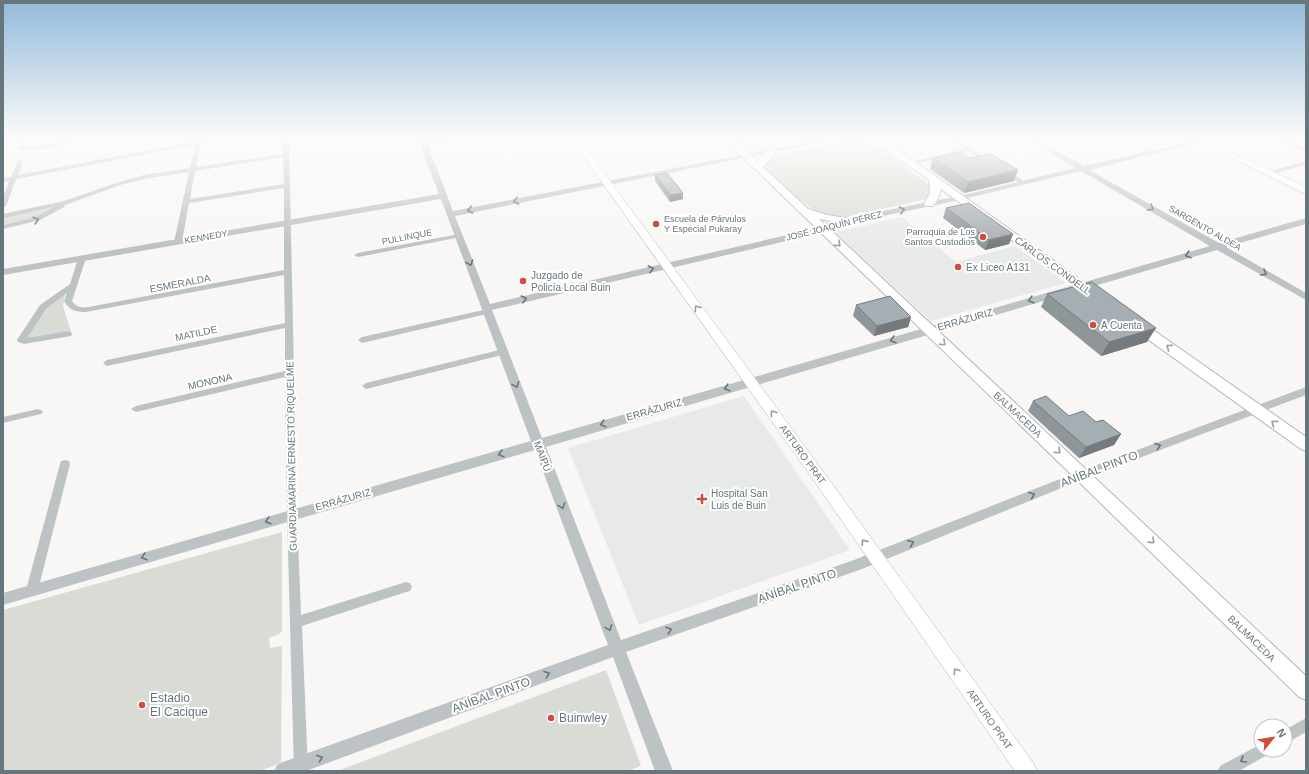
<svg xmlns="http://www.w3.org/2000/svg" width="1309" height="774" viewBox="0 0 1309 774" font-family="Arial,sans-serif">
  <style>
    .built { fill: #e8e9e9 }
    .green { fill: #d8dcd5 }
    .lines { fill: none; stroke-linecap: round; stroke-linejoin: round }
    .secondary-casing { stroke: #b0b7ba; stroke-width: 1 }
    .primary-casing { stroke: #b1b7b9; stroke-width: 2 }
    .minor { fill: #bdc2c5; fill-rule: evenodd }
    .tertiary { fill: #bdc2c5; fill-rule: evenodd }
    .secondary { fill: #fff; fill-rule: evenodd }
    .primary { fill: #fff; fill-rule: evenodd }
    .wall { fill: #8e9699 }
    .shaded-wall { fill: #747a7d }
    .building { fill: #a5aeb2; stroke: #747a7d }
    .oneway { stroke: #66767d }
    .oneway2 { stroke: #949fa4 }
    .poi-dot { fill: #d14c3d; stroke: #fff; stroke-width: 1.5 }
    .labels { text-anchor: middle; stroke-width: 4; stroke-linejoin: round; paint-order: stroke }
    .far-poi-label { font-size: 9px; fill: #66767d; stroke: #fff; text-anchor: start }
    .far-street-label { font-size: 9px; fill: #66767d; stroke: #fff }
    .street-label { font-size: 10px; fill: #66767d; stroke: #fff }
    .poi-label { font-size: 10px; fill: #66767d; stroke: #fff; text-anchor: start }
    .near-street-label { font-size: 12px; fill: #66767d; stroke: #fff }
    .near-poi-label { font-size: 12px; fill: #66767d; stroke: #fff; text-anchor: start }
  </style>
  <rect width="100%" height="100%" fill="#f8f7f5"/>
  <g class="built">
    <polygon points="736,140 811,140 749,152"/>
    <polygon points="902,217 956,262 1015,246 1066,283 931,321 835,232"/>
    <polygon points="744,396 850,550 639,625 568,448"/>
  </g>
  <g class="green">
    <path d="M 851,140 L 876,145 L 932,187 L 931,198 L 846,217 C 813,221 789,189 767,169 L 765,165 L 773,156 Z"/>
    <polygon points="56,207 41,216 3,225 5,217"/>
    <polygon points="65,294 63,306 71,332 25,339 49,305"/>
    <polygon points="282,532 282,631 279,634 269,638 270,648 282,646 281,763 260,771 3,771 3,610"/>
    <polygon points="606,670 641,766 628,771 337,771"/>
  </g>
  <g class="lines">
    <defs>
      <g id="secondary">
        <polygon points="572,140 580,140 825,474 1034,764 1037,771 1015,771 815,482"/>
        <polygon points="1195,140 1206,140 1306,187 1306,194"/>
      </g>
      <g id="primary">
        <polygon points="725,140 734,140 757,161 769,150 775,150 775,154 763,167 808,209 827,215 854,219 855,221 850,224 819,219 1306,676 1306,700 1299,697 1076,479"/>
        <path d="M 856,140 L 885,140 L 1103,296 L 1097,300 L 1093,299 L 941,189 C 940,196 937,201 933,206 L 925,206 L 924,204 L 930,193 L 929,180 L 886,150 Z"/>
        <polygon points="1137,321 1142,322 1306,437 1306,451 1301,449 1132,328 1131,325 1132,322"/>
      </g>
    </defs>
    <use href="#secondary" class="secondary-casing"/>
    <use href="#primary" class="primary-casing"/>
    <g class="minor">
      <path d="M 21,140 L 27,140 L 23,147 L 25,147 L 61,142 L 66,140 L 74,140 C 65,147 26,154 17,148 Z"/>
      <path d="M 204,140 L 217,140 L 201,144 L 196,167 L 283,154 L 283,140 L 289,140 L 297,514 L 301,615 L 406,582 L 410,583 L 412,587 L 410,591 L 406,592 L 302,626 L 308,771 L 294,771 L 287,514 L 285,377 L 136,412 L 131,409 L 136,406 L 285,371 L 285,328 L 107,366 L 103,363 L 107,360 L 285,323 L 284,275 L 86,312 C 76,312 69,310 64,301 L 67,293 L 46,309 L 27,338 L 68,331 L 71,332 L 72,334 L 71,336 L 24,344 L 18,342 L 17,340 L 40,305 L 70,284 L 79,256 L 82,256 L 86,258 L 72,301 C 77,309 86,308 94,306 L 284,270 L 284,188 L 189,203 L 182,242 L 178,244 L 175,244 L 174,242 L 189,172 L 144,179 L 120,185 L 65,205 L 64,207 L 40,220 L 3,229 L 3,225 L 36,217 L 54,207 L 3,218 L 3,214 L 64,201 L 116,183 L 144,175 L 190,168 L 195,145 L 16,179 L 6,206 L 3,208 L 3,197 L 9,181 L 3,182 L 3,178 L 11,177 L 18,160 L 23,161 L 18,175 ZM 283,157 L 284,184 L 190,199 L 195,171 Z"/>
      <polygon points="442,140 455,140 424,147 421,145"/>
      <polygon points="951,140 958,140 992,162 987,163 969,152 910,165 907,163 965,149"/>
      <polygon points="1279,140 1287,140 1306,148 1306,152"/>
      <polygon points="1306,161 1306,165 1275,173 1272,171"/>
      <polygon points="1005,170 1024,181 1025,182 1020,183 1003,173 1002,172"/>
      <polygon points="459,234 461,235 461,237 358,257 354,255 358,253"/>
      <polygon points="488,309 492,311 491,313 362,343 358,340 362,337"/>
      <polygon points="503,349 507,352 506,354 366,389 362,386 366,383"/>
      <polygon points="38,409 41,410 43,412 41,414 3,423 3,417"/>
      <polygon points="65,460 69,461 70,464 38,590 36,594 32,595 28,594 26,590 60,464 61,461"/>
      <polygon points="1306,718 1306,732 1285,744 1285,730"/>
      <polygon points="1261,744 1261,750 1269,750 1267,755 1239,771 1218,771 1220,766"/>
    </g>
    <path class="tertiary" d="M 418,140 L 426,140 L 453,211 L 819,140 L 833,140 L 455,216 L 490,304 L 813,229 L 828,222 L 959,196 L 1076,168 L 1029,140 L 1037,140 L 1084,166 L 1196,140 L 1208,140 L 1089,170 L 1219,243 L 1306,218 L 1306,224 L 1226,247 L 1306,293 L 1306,300 L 1217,250 L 546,447 L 621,640 L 854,560 L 1078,472 L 1306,387 L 1306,395 L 1086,478 L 862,569 L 626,652 L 673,771 L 655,771 L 613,657 L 306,771 L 274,771 L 277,765 L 283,762 L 608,645 L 535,450 L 3,605 L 3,593 L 531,441 L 441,199 L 3,275 L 3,269 L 439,194 ZM 1081,171 L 1210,246 L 542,438 L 492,310 L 816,234 L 831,227 L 959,200 Z"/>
    <use href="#secondary" class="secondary"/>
    <use href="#primary" class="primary"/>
  </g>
  <g class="wall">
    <polygon points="933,158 969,158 1014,181 964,193 930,169"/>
    <polygon points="655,175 683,193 683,199 670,202 655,181"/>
    <polygon points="946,208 1013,234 1009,244 985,250 943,218"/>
    <polygon points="1047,294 1147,342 1101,356 1041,307"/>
    <polygon points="856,305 911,317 908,327 874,336 853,316"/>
    <polygon points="1033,401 1069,416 1096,422 1121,434 1114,445 1079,458 1028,411"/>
  </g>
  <g class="shaded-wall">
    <polygon points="1018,170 1014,181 964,193 968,182"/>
    <polygon points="683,193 683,199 670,202 670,195"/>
    <polygon points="1013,234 1009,244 985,250 989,240"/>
    <polygon points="911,317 908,327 874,336 877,326"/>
    <polygon points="1156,328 1147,342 1101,356 1109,342"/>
    <polygon points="1121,434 1114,445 1079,458 1086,447"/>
  </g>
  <g class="building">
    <polygon points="960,152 969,158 991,154 1018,170 968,182 933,158"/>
    <polygon points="667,173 683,193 670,195 655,175"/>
    <polygon points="969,203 1013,234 989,240 946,208"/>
    <polygon points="1092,282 1156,328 1109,342 1047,294"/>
    <polygon points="890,296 911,317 877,326 856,305"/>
    <polygon points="1046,396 1069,416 1083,411 1096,422 1103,420 1121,434 1086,447 1033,401"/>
  </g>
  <defs><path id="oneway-chevron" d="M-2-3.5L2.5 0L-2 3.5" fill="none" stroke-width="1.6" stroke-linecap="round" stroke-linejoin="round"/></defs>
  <g class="oneway">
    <use href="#oneway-chevron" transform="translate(516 201) rotate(169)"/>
    <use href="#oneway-chevron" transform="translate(1151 208) rotate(30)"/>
    <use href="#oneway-chevron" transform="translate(470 210) rotate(169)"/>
    <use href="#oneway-chevron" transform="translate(902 210) rotate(-12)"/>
    <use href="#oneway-chevron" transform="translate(36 220) rotate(-18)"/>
    <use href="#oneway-chevron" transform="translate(1188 255) rotate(164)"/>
    <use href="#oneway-chevron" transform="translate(470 263) rotate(69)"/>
    <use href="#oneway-chevron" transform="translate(651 269) rotate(-13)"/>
    <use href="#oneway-chevron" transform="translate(1264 273) rotate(30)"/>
    <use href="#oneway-chevron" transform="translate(524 299) rotate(-13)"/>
    <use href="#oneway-chevron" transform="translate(1031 300) rotate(164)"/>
    <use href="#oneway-chevron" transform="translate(893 340) rotate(164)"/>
    <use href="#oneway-chevron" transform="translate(516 385) rotate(69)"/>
    <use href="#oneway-chevron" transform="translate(727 388) rotate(164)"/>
    <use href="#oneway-chevron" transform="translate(603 424) rotate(164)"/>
    <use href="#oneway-chevron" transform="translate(1158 446) rotate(-20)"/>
    <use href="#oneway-chevron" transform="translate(501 454) rotate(164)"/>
    <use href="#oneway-chevron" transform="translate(1032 495) rotate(-22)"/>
    <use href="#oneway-chevron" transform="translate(562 506) rotate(69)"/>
    <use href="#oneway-chevron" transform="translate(268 521) rotate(164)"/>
    <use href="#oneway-chevron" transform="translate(911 543) rotate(-22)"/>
    <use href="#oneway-chevron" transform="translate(144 557) rotate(164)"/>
    <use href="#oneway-chevron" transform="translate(609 628) rotate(69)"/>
    <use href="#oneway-chevron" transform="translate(669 630) rotate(-19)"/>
    <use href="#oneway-chevron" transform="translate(547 674) rotate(-20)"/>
    <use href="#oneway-chevron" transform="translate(320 758) rotate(-20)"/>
    <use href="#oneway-chevron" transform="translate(1243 760) rotate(150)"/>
  </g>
  <g class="oneway2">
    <use href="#oneway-chevron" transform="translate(838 244) rotate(43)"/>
    <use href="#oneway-chevron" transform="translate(697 308) rotate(-126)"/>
    <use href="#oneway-chevron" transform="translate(943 343) rotate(43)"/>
    <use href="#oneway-chevron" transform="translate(1169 347) rotate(-144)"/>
    <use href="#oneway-chevron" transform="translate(773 413) rotate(-126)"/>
    <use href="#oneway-chevron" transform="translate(1274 423) rotate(-144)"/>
    <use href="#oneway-chevron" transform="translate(1058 451) rotate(43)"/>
    <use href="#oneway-chevron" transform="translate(1152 541) rotate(44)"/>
    <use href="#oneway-chevron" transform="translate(864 542) rotate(-125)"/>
    <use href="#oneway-chevron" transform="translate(956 671) rotate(-125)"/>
  </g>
  <linearGradient id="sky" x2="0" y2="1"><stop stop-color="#93bada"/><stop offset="0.56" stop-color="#fcfbfa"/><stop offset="1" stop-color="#fcfbfa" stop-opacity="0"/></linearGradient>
  <rect width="1309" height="248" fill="url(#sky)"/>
  <g class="poi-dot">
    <circle cx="656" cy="224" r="4"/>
    <circle cx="983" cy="237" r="4"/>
    <circle cx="958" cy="267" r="4"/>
    <circle cx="523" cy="281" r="4"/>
    <circle cx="1093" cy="325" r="4"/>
    <path d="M700 493h4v4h4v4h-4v4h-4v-4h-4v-4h4z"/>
    <circle cx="142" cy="705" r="4"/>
    <circle cx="551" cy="718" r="4"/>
  </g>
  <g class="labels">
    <g class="far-poi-label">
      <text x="664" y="222">Escuela de Párvulos<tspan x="664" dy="10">Y Especial Pukaray</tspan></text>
      <text x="975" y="235" text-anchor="end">Parroquia de Los<tspan x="975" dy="10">Santos Custodios</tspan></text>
    </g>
    <g class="far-street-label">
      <text transform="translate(834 226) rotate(-14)" y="3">JOSÉ JOAQUÍN PÉREZ</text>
      <text transform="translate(1205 228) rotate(30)" y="3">SARGENTO ALDEA</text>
      <text transform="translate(206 237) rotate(-10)" y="3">KENNEDY</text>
      <text transform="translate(407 237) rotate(-11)" y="3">PULLINQUE</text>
    </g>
    <g class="street-label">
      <text transform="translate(1053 265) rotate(36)" y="4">CARLOS CONDELL</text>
      <text transform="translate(180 283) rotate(-11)" y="4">ESMERALDA</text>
      <text transform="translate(965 319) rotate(-16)" y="4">ERRÁZURIZ</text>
      <text transform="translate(196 333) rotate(-12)" y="4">MATILDE</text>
      <text transform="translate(210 381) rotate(-13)" y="4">MONONA</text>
      <text transform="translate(654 409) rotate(-16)" y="4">ERRÁZURIZ</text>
      <text transform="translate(1018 414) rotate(43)" y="4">BALMACEDA</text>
      <text transform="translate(803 454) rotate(54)" y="4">ARTURO PRAT</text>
      <text transform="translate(291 456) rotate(-91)" y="4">GUARDIAMARINA ERNESTO RIQUELME</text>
      <text transform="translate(543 456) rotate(69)" y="4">MAIPÚ</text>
      <text transform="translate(343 499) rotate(-16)" y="4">ERRÁZURIZ</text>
      <text transform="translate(1252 638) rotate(44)" y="4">BALMACEDA</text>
      <text transform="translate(990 719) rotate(55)" y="4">ARTURO PRAT</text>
    </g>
    <g class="poi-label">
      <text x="966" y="271">Ex Liceo A131</text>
      <text x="531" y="279">Juzgado de<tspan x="531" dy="12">Policía Local Buin</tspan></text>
      <text x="1101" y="329">A Cuenta</text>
      <text x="711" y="497">Hospital San<tspan x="711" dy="12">Luis de Buin</tspan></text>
    </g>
    <g class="near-street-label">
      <text transform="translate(1099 469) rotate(-21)" y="4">ANÍBAL PINTO</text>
      <text transform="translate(797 586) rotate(-19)" y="4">ANÍBAL PINTO</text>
      <text transform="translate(491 695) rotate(-20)" y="4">ANÍBAL PINTO</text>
    </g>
    <g class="near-poi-label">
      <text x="150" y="702">Estadio<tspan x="150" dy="14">El Cacique</tspan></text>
      <text x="559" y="722">Buinwley</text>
    </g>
  </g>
  <rect width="1309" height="774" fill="none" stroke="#66767d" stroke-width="8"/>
  <g transform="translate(1273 738) rotate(60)"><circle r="19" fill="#ffffff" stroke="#c2c8cb"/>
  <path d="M0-3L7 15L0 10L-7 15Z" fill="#d14c3d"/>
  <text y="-6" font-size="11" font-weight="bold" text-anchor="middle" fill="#66767d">N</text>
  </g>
</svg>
